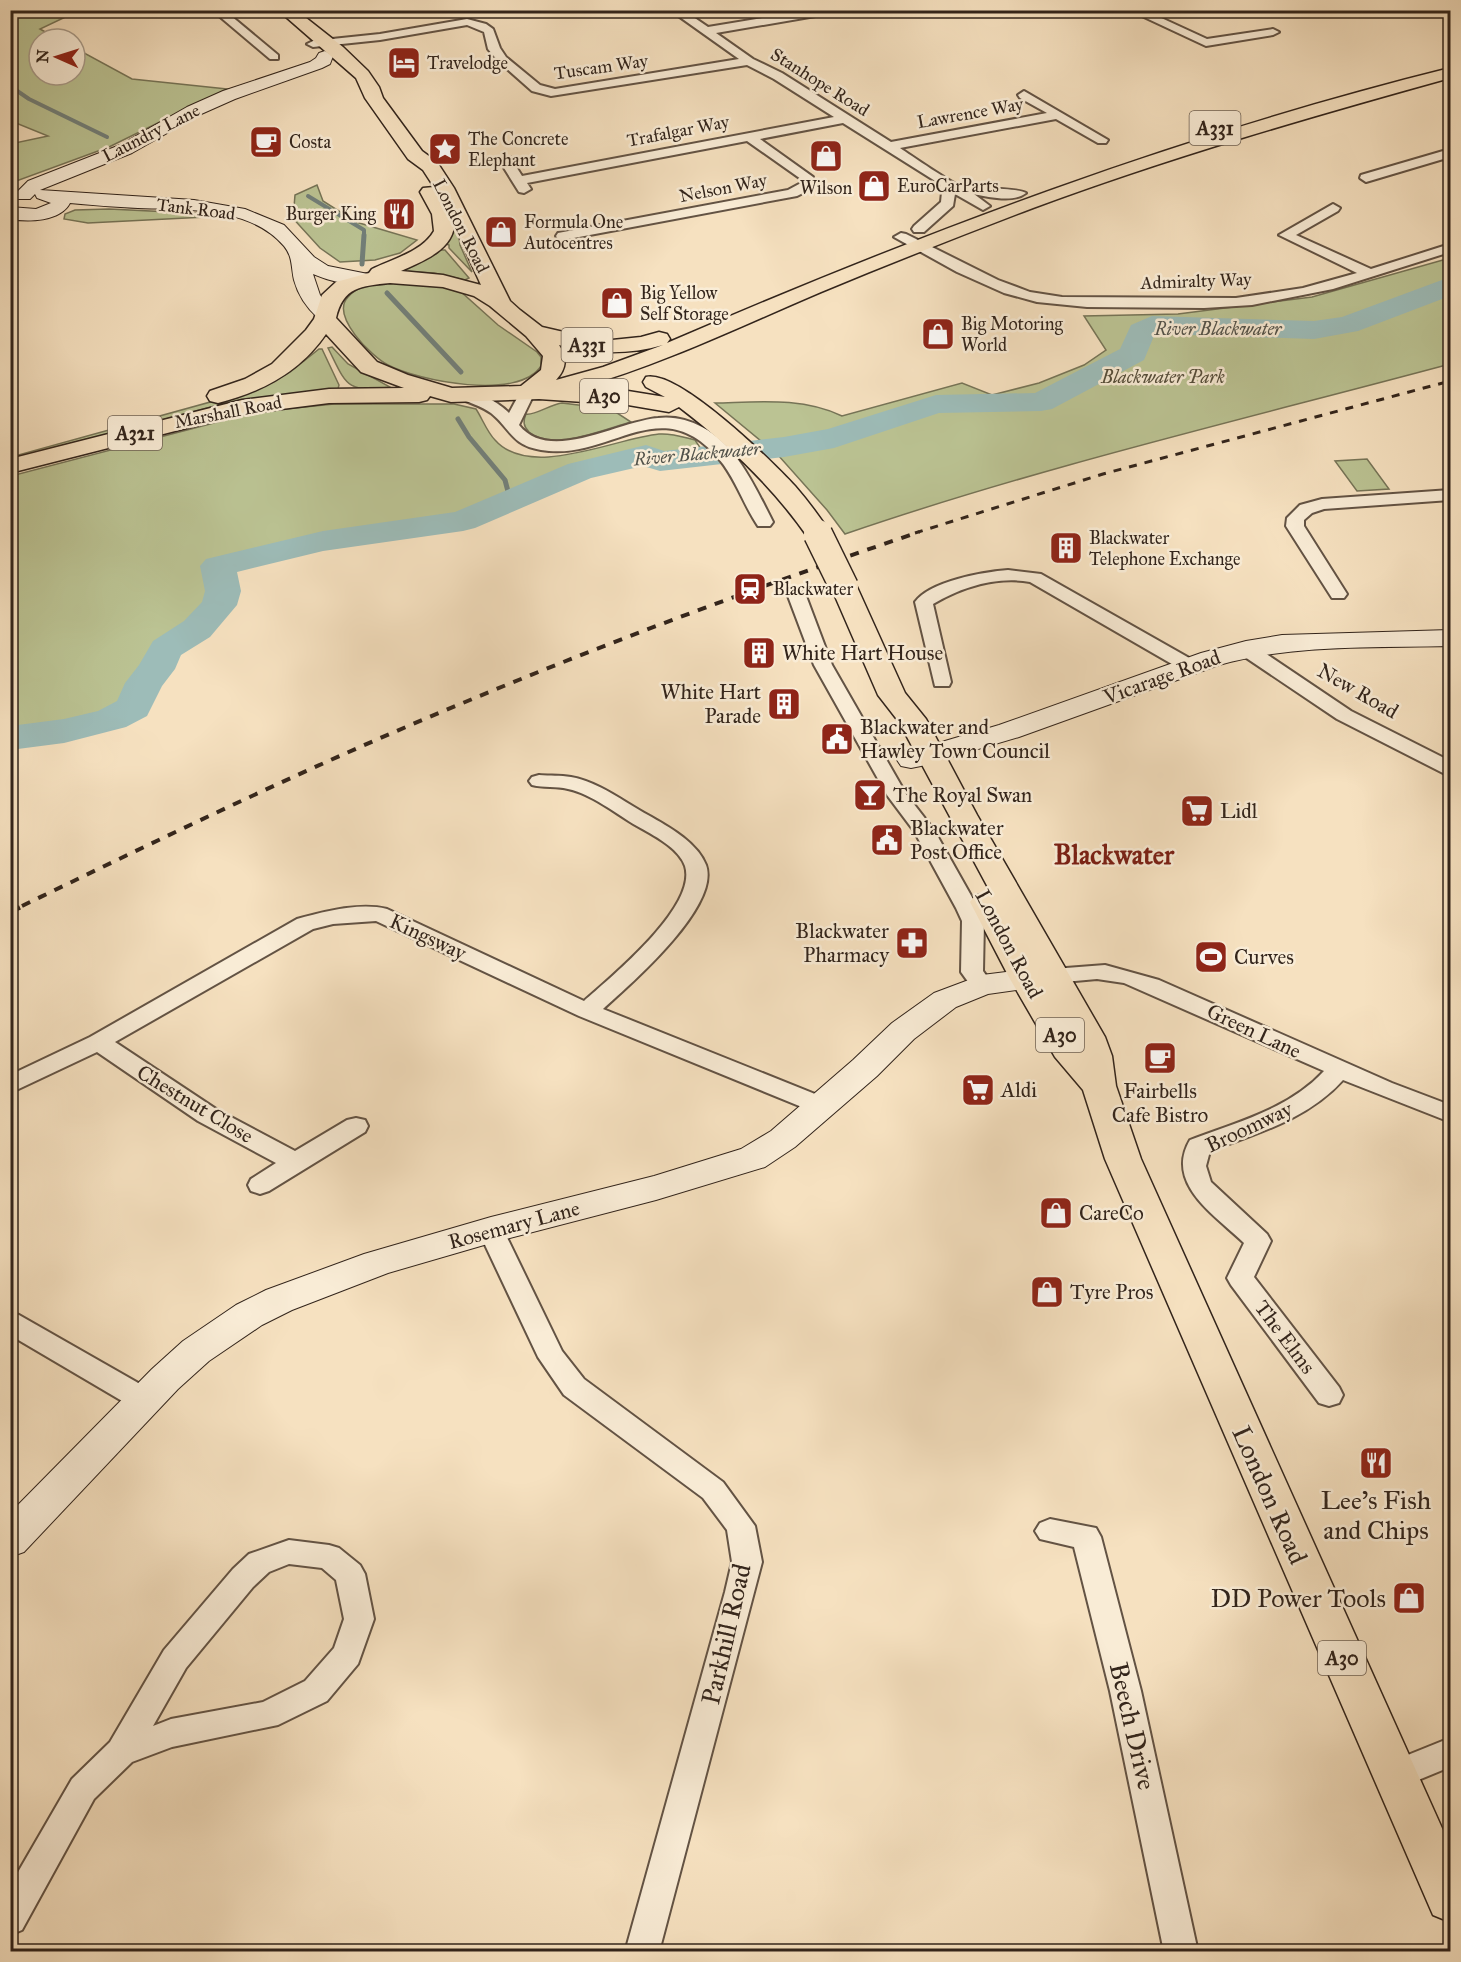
<svg xmlns="http://www.w3.org/2000/svg" width="1461" height="1962" viewBox="0 0 1461 1962" font-family="'IM FELL Great Primer',serif">
  <style>
    .green { fill: #bbc393; stroke: #767457; stroke-width: 1.5 }
    .lines { fill: none; stroke-linecap: round; stroke-linejoin: round }
    .stream-far1 { stroke: #727f79; stroke-width: 4 }
    .stream { stroke: #727f79; stroke-width: 5 }
    .river { fill: #9dbcb8; fill-rule: evenodd }
    .street-casing { stroke: #635344; stroke-width: 4 }
    .secondary-casing { stroke: #32241b; stroke-width: 2 }
    .primary-casing { stroke: #32241b; stroke-width: 3 }
    .street { fill: #f9ecd6; fill-rule: evenodd }
    .secondary { fill: #f9ecd6; fill-rule: evenodd }
    .primary { fill: #f6e1c0; fill-rule: evenodd }
    .rail-far2 { stroke: #32241b; stroke-width: 3; stroke-dasharray: 8 8; stroke-linecap: butt }
    .rail-far1 { stroke: #32241b; stroke-width: 4; stroke-dasharray: 9 9; stroke-linecap: butt }
    .rail { stroke: #32241b; stroke-width: 4.5; stroke-dasharray: 11 11; stroke-linecap: butt }
    .primary-bridge-casing { stroke: #32241b; stroke-width: 31; stroke-linecap: butt }
    .primary-bridge { stroke: #f6e1c0; stroke-width: 28 }
    .labels { text-anchor: middle; stroke-width: 5; stroke-linejoin: round; paint-order: stroke }
    .far-poi-label { font-size: 18px; fill: #32241b; stroke: #f9ecd6; text-anchor: start }
    .far-street-label { font-size: 18px; fill: #32241b; stroke: #f9ecd6 }
    .far-water-label { font-size: 18px; font-style: italic; fill: #52524a; stroke: #f9ecd6 }
    .far-park-label { font-size: 18px; font-style: italic; fill: #544c39; stroke: #f9ecd6 }
    .shield { fill: #f9ecd6; stroke: #6e6053; stroke-width: 1.5 }
    .shield-label { font-size: 20px; font-weight: bold; fill: #32241b }
    .poi-label { font-size: 21px; fill: #32241b; stroke: #f9ecd6; text-anchor: start }
    .street-label { font-size: 21px; fill: #32241b; stroke: #f9ecd6 }
    .near-street-label { font-size: 26px; fill: #32241b; stroke: #f9ecd6 }
    .near-poi-label { font-size: 26px; fill: #32241b; stroke: #f9ecd6 }
    .district-label { font-size: 27px; font-weight: bold; fill: #7a1f14; stroke: #f9ecd6 }
  </style>
  <rect width="100%" height="100%" fill="#f6e1c0"/>
  <filter id="stains"><feTurbulence type="fractalNoise" baseFrequency=".00333" numOctaves="4"/><feColorMatrix values="0 0 0 0 .2 0 0 0 0 .09 0 0 0 0 .02 0 0 0 .5 -.17"/></filter>
  <radialGradient id="worn" r=".72"><stop offset=".6" stop-color="#630" stop-opacity="0"/><stop offset="1" stop-color="#630" stop-opacity=".3"/></radialGradient>
  <g class="green">
    <polygon points="11,11 78,11 40,29 58,39 39,39 39,75 75,75 75,48 132,79 227,89 109,147 11,183 10,144 48,136 11,121"/>
    <polygon points="317,185 323,201 356,222 417,240 400,253 375,260 340,262 320,248 289,214 294,207 295,195"/>
    <polygon points="109,209 211,214 206,217 88,223 64,219 65,214 75,210"/>
    <polygon points="454,229 458,229 460,245 472,272 449,248 449,245 446,244"/>
    <polygon points="440,250 445,250 469,278 465,280 434,273 399,271"/>
    <path d="M 1450,258 L 1450,364 C 1249,418 1043,466 845,534 L 827,510 L 778,455 L 715,403 C 759,402 802,397 842,416 L 962,383 L 992,395 L 1039,383 L 1084,365 L 1106,350 L 1084,316 L 1178,314 L 1312,297 Z"/>
    <path d="M 386,282 L 424,282 L 460,291 L 498,325 L 537,352 L 541,357 L 541,366 C 519,401 418,381 388,365 C 372,357 330,316 348,297 C 357,286 373,284 386,282 Z"/>
    <path d="M 332,347 L 348,364 L 390,387 C 346,394 346,384 328,348 Z"/>
    <polygon points="319,349 322,349 339,385 338,389 258,398 211,407 11,460 11,457 261,388 290,372"/>
    <path d="M 562,403 L 611,409 L 631,422 C 605,429 552,452 529,432 C 523,426 523,421 526,414 C 534,416 551,404 562,403 Z"/>
    <path d="M 334,404 L 454,404 L 476,409 C 482,418 487,432 495,440 C 530,480 616,438 659,434 C 672,433 683,437 695,440 L 703,452 L 670,455 L 644,451 L 575,467 L 505,495 L 458,517 L 308,540 L 208,564 L 209,591 L 204,607 L 182,630 L 155,648 L 118,706 L 103,714 L 61,724 L 11,731 L 11,476 L 256,412 Z"/>
    <polygon points="1367,459 1389,489 1357,491 1335,461"/>
  </g>
  <g class="lines">
    <g class="stream-far1">
      <polyline points="10,86 29,99 107,137"/>
      <polyline points="308,196 364,230 364,237"/>
    </g>
    <g class="stream">
      <polyline points="362,264 364,235"/>
      <polyline points="387,293 461,372"/>
      <polyline points="458,419 469,437 505,480 510,499"/>
    </g>
    <polygon class="river" points="1450,277 1450,296 1358,331 1314,339 1157,334 1154,336 1144,360 1052,409 1041,411 939,413 834,448 784,457 660,471 643,466 591,478 475,528 463,531 323,551 237,572 241,591 237,605 210,637 181,655 175,669 162,686 147,716 126,727 64,743 10,750 10,726 64,719 98,711 117,701 125,683 139,665 153,641 184,621 202,602 205,591 200,566 206,559 323,531 455,512 568,464 646,445 664,451 784,437 828,429 936,395 1035,393 1120,349 1131,325 1152,316 1314,321 1342,317"/>
    <defs>
      <g id="street">
        <polygon points="212,10 224,10 278,55 278,59 270,59"/>
        <path d="M 670,10 L 683,10 L 708,27 L 810,10 L 838,10 L 833,13 L 716,33 L 753,59 L 782,73 L 891,142 L 1047,113 L 1020,98 L 1018,95 L 1024,91 L 1108,140 L 1106,143 L 1098,143 L 1056,119 L 900,148 C 909,154 954,185 961,186 C 973,188 1020,188 1026,193 C 1014,203 988,197 974,194 L 990,206 L 983,210 L 955,194 L 953,206 L 924,232 L 914,232 L 912,229 L 914,226 L 941,202 L 942,192 L 940,184 L 843,123 L 760,139 L 813,177 L 813,188 L 797,196 L 563,240 L 558,239 L 556,236 L 558,233 L 788,190 L 801,183 L 801,179 L 747,141 L 527,183 L 531,189 L 524,193 L 519,192 L 499,160 L 500,157 L 510,157 L 522,176 L 834,117 L 774,79 L 747,65 L 551,96 L 532,91 L 498,61 L 488,49 L 484,32 L 467,25 L 380,40 L 313,47 L 307,44 L 313,41 L 380,34 L 467,19 L 486,24 L 493,29 L 500,48 L 506,57 L 540,85 L 555,89 L 739,59 Z"/>
        <polygon points="1129,10 1144,10 1207,39 1273,29 1279,32 1273,35 1206,46"/>
        <polygon points="1450,149 1450,157 1366,182 1360,178 1361,175"/>
        <polygon points="1333,204 1340,208 1338,211 1296,235 1371,269 1450,244 1450,252 1333,289 1252,305 1204,308 1087,307 1037,302 1004,293 957,272 894,237 901,233 906,234 998,280 1030,292 1062,297 1236,298 1303,288 1357,273 1279,235"/>
        <path d="M 527,387 L 535,392 L 519,425 C 550,464 618,421 658,418 C 673,416 689,420 702,427 C 737,445 756,489 773,522 L 770,526 L 758,526 C 743,504 736,479 719,459 C 660,389 610,462 541,450 C 511,445 511,429 491,413 C 481,406 469,402 457,398 L 455,395 L 457,392 C 474,388 498,402 509,413 L 522,389 Z"/>
        <polygon points="1450,490 1450,500 1324,509 1312,513 1304,520 1304,526 1347,594 1344,598 1332,598 1286,526 1287,518 1300,505 1322,499"/>
        <path d="M 1008,570 L 1041,574 L 1198,663 L 1200,667 L 1198,671 L 1184,671 L 1030,582 C 997,576 962,587 933,604 L 951,682 L 949,686 L 935,686 L 915,602 C 930,581 983,572 1008,570 Z"/>
        <polygon points="797,591 803,592 806,596 832,665 906,794 934,830 978,908 984,921 983,971 993,985 990,990 982,992 974,990 961,972 962,921 956,908 914,831 887,795 814,665 788,596 791,592"/>
        <polygon points="1246,643 1253,645 1351,711 1450,761 1450,775 1443,773 1337,719 1239,653 1237,649 1239,645"/>
        <path d="M 539,775 C 550,776 560,775 571,777 C 599,782 624,802 648,815 C 669,827 697,842 706,865 C 721,906 630,985 603,1009 L 830,1100 L 834,1106 L 830,1112 L 822,1114 L 814,1112 L 579,1016 L 376,921 L 333,924 L 313,929 L 115,1042 L 216,1109 L 295,1151 L 347,1120 L 356,1118 L 365,1120 L 368,1126 L 365,1132 L 269,1191 L 260,1194 L 251,1191 L 248,1185 L 251,1179 L 276,1163 L 198,1121 L 97,1052 L 10,1093 L 10,1075 L 90,1037 L 297,919 C 324,912 359,902 387,909 L 584,1001 C 611,977 698,906 685,866 C 679,848 653,835 637,826 C 616,814 592,794 568,789 C 556,786 544,788 532,785 L 529,781 L 532,777 Z"/>
        <path d="M 1105,965 L 1159,980 L 1392,1083 L 1450,1105 L 1450,1122 L 1343,1080 C 1308,1119 1258,1133 1210,1151 L 1206,1166 L 1211,1182 L 1267,1234 L 1271,1241 L 1254,1277 L 1339,1387 L 1343,1395 L 1339,1403 L 1329,1406 L 1319,1403 L 1231,1285 L 1227,1278 L 1244,1243 C 1216,1216 1164,1184 1190,1140 C 1237,1122 1289,1109 1324,1071 L 1124,983 L 1097,979 L 1053,983 L 1045,981 L 1042,976 L 1045,971 L 1053,969 Z"/>
        <polygon points="491,1221 500,1223 562,1351 584,1379 723,1482 755,1526 762,1562 659,1952 625,1952 725,1592 732,1562 727,1530 703,1498 564,1395 538,1357 478,1230 482,1223"/>
        <polygon points="10,1312 19,1315 154,1392 158,1400 154,1408 144,1411 134,1408 10,1335"/>
        <polygon points="1050,1519 1096,1528 1101,1537 1141,1691 1198,1952 1164,1952 1110,1691 1074,1547 1040,1539 1035,1531 1040,1523"/>
        <path d="M 289,1540 L 329,1545 L 339,1548 L 360,1565 L 365,1574 L 374,1619 L 358,1664 L 327,1701 L 278,1725 L 172,1747 L 132,1762 L 94,1799 L 22,1930 L 10,1935 L 10,1886 L 72,1779 L 110,1742 L 164,1650 L 233,1569 L 249,1554 ZM 289,1564 L 322,1568 L 336,1580 L 344,1619 L 334,1648 L 305,1681 L 263,1702 L 171,1719 L 153,1726 L 186,1668 L 253,1587 L 269,1572 Z"/>
        <polygon points="1450,1738 1450,1767 1394,1790 1383,1785 1378,1775 1383,1765"/>
      </g>
      <g id="secondary">
        <path d="M 325,51 L 333,56 L 330,64 L 322,68 L 235,99 L 199,115 L 132,153 L 40,190 L 194,200 L 245,209 L 284,225 L 314,257 L 328,266 L 373,275 L 376,279 L 373,283 C 354,288 330,281 313,274 L 320,295 L 335,314 L 332,318 L 318,318 C 307,308 298,295 294,280 C 291,267 293,257 284,246 C 250,206 185,210 138,208 C 115,207 92,205 70,203 C 60,222 28,222 10,219 L 10,207 L 36,209 L 51,203 L 37,198 L 35,194 L 30,199 L 16,199 L 14,195 L 28,181 L 120,145 L 187,107 L 223,91 L 310,62 L 316,58 L 319,53 Z"/>
        <path d="M 1450,630 L 1450,646 C 1373,648 1294,644 1219,665 L 1019,737 L 921,766 L 911,768 L 901,766 L 897,760 L 901,754 L 999,725 L 1201,653 L 1246,641 L 1282,635 Z"/>
        <polygon points="1053,966 1064,969 1069,976 1064,983 988,994 956,1007 914,1039 877,1076 795,1147 765,1167 656,1200 491,1243 388,1273 292,1310 262,1325 209,1361 178,1389 24,1552 10,1557 10,1513 152,1369 183,1341 236,1305 266,1290 364,1254 491,1217 654,1176 741,1149 771,1131 853,1060 892,1023 934,993 982,975"/>
      </g>
      <g id="primary">
        <path d="M 278,10 L 296,10 L 343,47 L 368,71 L 379,87 L 383,98 L 422,151 L 437,162 L 454,188 L 510,301 L 520,310 L 542,327 L 581,336 L 612,340 L 641,337 L 659,332 L 667,334 L 670,339 L 667,343 C 922,233 1180,135 1450,68 L 1450,78 C 1310,117 1170,157 1033,208 C 962,235 891,263 821,292 C 741,326 663,364 579,388 L 628,391 L 665,397 L 646,387 L 643,382 L 646,377 C 678,369 772,461 795,486 C 808,501 820,517 831,534 L 827,539 L 818,542 L 809,539 C 774,488 729,445 679,407 L 669,412 L 628,405 L 539,399 L 451,402 L 430,396 L 427,400 L 419,402 L 329,403 L 242,414 L 10,473 L 10,459 L 242,400 L 329,389 L 404,388 L 361,372 L 326,334 C 300,372 262,392 218,403 L 210,401 L 207,396 L 210,391 L 245,379 L 272,364 L 306,330 L 314,319 L 322,295 L 336,282 L 369,273 L 372,269 C 392,259 422,252 434,231 L 432,214 L 420,192 L 423,188 L 434,187 L 423,170 L 408,159 L 365,98 L 356,78 ZM 454,225 L 481,285 L 443,275 L 401,271 C 421,262 453,250 454,225 ZM 390,283 L 443,287 L 474,296 L 490,306 L 526,336 L 543,356 L 541,370 L 521,386 L 452,388 L 408,375 L 377,362 L 336,318 C 343,287 361,286 390,283 ZM 559,345 C 595,354 628,355 663,345 L 603,367 L 556,380 C 567,368 567,358 559,345 Z"/>
        <polygon points="844,579 853,581 857,587 905,693 926,719 977,815 1105,1037 1112,1056 1116,1086 1141,1159 1450,1846 1450,1922 1433,1915 1105,1159 1083,1090 1055,1057 1010,979 970,902 975,895 991,893 899,722 878,695 831,587 835,581"/>
      </g>
    </defs>
    <use href="#street" class="street-casing"/>
    <use href="#secondary" class="secondary-casing"/>
    <use href="#primary" class="primary-casing"/>
    <use href="#street" class="street"/>
    <use href="#secondary" class="secondary"/>
    <use href="#primary" class="primary"/>
    <polyline class="rail-far2" points="915,533 1103,474 1450,381"/>
    <path class="rail-far1" d="M 22,906 C 160,839 298,772 439,713 C 597,646 757,587 919,532"/>
    <polyline class="rail" points="10,912 25,905"/>
    <defs>
      <polyline id="primary-bridge" points="818,534 844,587"/>
    </defs>
    <use href="#primary-bridge" class="primary-bridge-casing"/>
    <use href="#primary-bridge" class="primary-bridge"/>
  </g>
  <defs>
    <symbol id="hotel-square" viewBox="-11 -11 22 22"><rect x="-9" y="-9" width="18" height="18" rx="4" fill="#8f2418" stroke="#f9ecd6"/><path d="M-6-4.5h1.5V1H6V5H4.5V3h-9V5H-6ZM-4 0a1.8 1.8 0 1 1 3.6 0ZM.5 0V-2.5h3Q6-2.5 6 0Z" fill="#fff"/></symbol>
    <symbol id="cafe-square" viewBox="-11 -11 22 22"><rect x="-9" y="-9" width="18" height="18" rx="4" fill="#8f2418" stroke="#f9ecd6"/><path d="M-5.5-4.5H6V0H3Q3 3.5 0 3.5H-2.5Q-5.5 3.5-5.5 0ZM3-3.2v2h1.7v-2ZM-6 4.5H4V6H-6Z" fill="#fff"/></symbol>
    <symbol id="sight-square" viewBox="-11 -11 22 22"><rect x="-9" y="-9" width="18" height="18" rx="4" fill="#8f2418" stroke="#f9ecd6"/><path d="M0-6L1.8-2.2L6-1.7L2.9 1.2L3.7 5.4L0 3.3L-3.7 5.4L-2.9 1.2L-6-1.7L-1.8-2.2Z" fill="#fff"/></symbol>
    <symbol id="shop-square" viewBox="-11 -11 22 22"><rect x="-9" y="-9" width="18" height="18" rx="4" fill="#8f2418" stroke="#f9ecd6"/><path d="M-5-2.5h2.3a2.7 3.5 0 0 1 5.4 0H5L5.5 6h-11ZM-1.5-2.5h3a1.5 2.3 0 0 0-3 0Z" fill="#fff"/></symbol>
    <symbol id="restaurant-square" viewBox="-11 -11 22 22"><rect x="-9" y="-9" width="18" height="18" rx="4" fill="#8f2418" stroke="#f9ecd6"/><path d="M-5-6h1v4h1v-4h1v4h1v-4h1v5L-1.5 .5V6h-2V.5L-5-1ZM5-6V6H3V1.5H1.5Q1.5-4 5-6Z" fill="#fff"/></symbol>
    <symbol id="building-square" viewBox="-11 -11 22 22"><rect x="-9" y="-9" width="18" height="18" rx="4" fill="#8f2418" stroke="#f9ecd6"/><path d="M-4-6H4V6H1V3H-1V6H-4ZM-2.5-4.3h1.7v1.8h-1.7ZM.8-4.3h1.7v1.8H.8ZM-2.5-1h1.7V.8h-1.7ZM.8-1h1.7V.8H.8Z" fill="#fff"/></symbol>
    <symbol id="station-square" viewBox="-11 -11 22 22"><rect x="-9" y="-9" width="18" height="18" rx="4" fill="#8f2418" stroke="#f9ecd6"/><path d="M-3-6H3Q5-6 5-4V2Q5 4 3 4L4.5 6H3L1.5 4h-3L-3 6H-4.5L-3 4Q-5 4-5 2V-4Q-5-6-3-6ZM-3.5-4v3h7v-3ZM-3.5 1v1.5H-2V1ZM2 1v1.5H3.5V1Z" fill="#fff"/></symbol>
    <symbol id="civic-square" viewBox="-11 -11 22 22"><rect x="-9" y="-9" width="18" height="18" rx="4" fill="#8f2418" stroke="#f9ecd6"/><path d="M-.6-6.5H3V-4.5H.6V-3L4-1V1h2V6H-6V1h2V-1L-.6-3ZM-1.2 2.5V6h2.4V2.5Z" fill="#fff"/></symbol>
    <symbol id="bar-square" viewBox="-11 -11 22 22"><rect x="-9" y="-9" width="18" height="18" rx="4" fill="#8f2418" stroke="#f9ecd6"/><path d="M-6-5H6L.8 .8V4.5H3.5V6h-7V4.5H-.8V.8Z" fill="#fff"/></symbol>
    <symbol id="supermarket-square" viewBox="-11 -11 22 22"><rect x="-9" y="-9" width="18" height="18" rx="4" fill="#8f2418" stroke="#f9ecd6"/><path d="M-6-5.5h2.5l.6 2H6L4.5 2H-2.5L-4.4-4H-6ZM-1.5 3.2a1.3 1.3 0 1 0 .1 0ZM3 3.2a1.3 1.3 0 1 0 .1 0Z" fill="#fff"/></symbol>
    <symbol id="pharmacy-square" viewBox="-11 -11 22 22"><rect x="-9" y="-9" width="18" height="18" rx="4" fill="#8f2418" stroke="#f9ecd6"/><path d="M-2-6h4v4h4v4h-4v4h-4v-4h-4v-4h4Z" fill="#fff"/></symbol>
    <symbol id="stadium-square" viewBox="-11 -11 22 22"><rect x="-9" y="-9" width="18" height="18" rx="4" fill="#8f2418" stroke="#f9ecd6"/><path d="M0-5a6.5 5 0 1 0 0 10a6.5 5 0 1 0 0-10ZM-3.5-1.8h7v3.6h-7Z" fill="#fff"/></symbol>
  </defs>
  <g fill-rule="evenodd">
    <use href="#hotel-square" x="385" y="44" width="38" height="38"/>
    <use href="#cafe-square" x="247" y="123" width="38" height="38"/>
    <use href="#sight-square" x="426" y="130" width="38" height="38"/>
    <use href="#shop-square" x="807" y="137" width="38" height="38"/>
    <use href="#shop-square" x="855" y="167" width="38" height="38"/>
    <use href="#restaurant-square" x="380" y="195" width="38" height="38"/>
    <use href="#shop-square" x="482" y="213" width="38" height="38"/>
    <use href="#shop-square" x="598" y="284" width="38" height="38"/>
    <use href="#shop-square" x="919" y="315" width="38" height="38"/>
    <use href="#building-square" x="1047" y="529" width="38" height="38"/>
    <use href="#station-square" x="731" y="570" width="38" height="38"/>
    <use href="#building-square" x="740" y="634" width="38" height="38"/>
    <use href="#building-square" x="765" y="685" width="38" height="38"/>
    <use href="#civic-square" x="818" y="720" width="38" height="38"/>
    <use href="#bar-square" x="851" y="776" width="38" height="38"/>
    <use href="#supermarket-square" x="1178" y="792" width="38" height="38"/>
    <use href="#civic-square" x="868" y="821" width="38" height="38"/>
    <use href="#pharmacy-square" x="893" y="924" width="38" height="38"/>
    <use href="#stadium-square" x="1192" y="938" width="38" height="38"/>
    <use href="#cafe-square" x="1141" y="1039" width="38" height="38"/>
    <use href="#supermarket-square" x="959" y="1071" width="38" height="38"/>
    <use href="#shop-square" x="1037" y="1194" width="38" height="38"/>
    <use href="#shop-square" x="1028" y="1273" width="38" height="38"/>
    <use href="#restaurant-square" x="1357" y="1444" width="38" height="38"/>
    <use href="#shop-square" x="1390" y="1579" width="38" height="38"/>
  </g>
  <g class="labels">
    <g class="far-poi-label">
      <text x="427" y="69">Travelodge</text>
      <text x="468" y="145">The Concrete<tspan x="468" dy="21">Elephant</tspan></text>
      <text x="289" y="148">Costa</text>
      <text x="897" y="192">EuroCarParts</text>
      <text x="826" y="194" text-anchor="middle">Wilson</text>
      <text x="376" y="220" text-anchor="end">Burger King</text>
      <text x="524" y="228">Formula One<tspan x="524" dy="21">Autocentres</tspan></text>
      <text x="640" y="299">Big Yellow<tspan x="640" dy="21">Self Storage</tspan></text>
      <text x="961" y="330">Big Motoring<tspan x="961" dy="21">World</tspan></text>
      <text x="1089" y="544">Blackwater<tspan x="1089" dy="21">Telephone Exchange</tspan></text>
      <text x="773" y="595">Blackwater</text>
    </g>
    <g class="far-street-label">
      <text transform="translate(601 67) rotate(-8)" y="6">Tuscam Way</text>
      <text transform="translate(820 82) rotate(32)" y="6">Stanhope Road</text>
      <text transform="translate(970 113) rotate(-10)" y="6">Lawrence Way</text>
      <text transform="translate(678 131) rotate(-11)" y="6">Trafalgar Way</text>
      <text transform="translate(151 133) rotate(-27)" y="6">Laundry Lane</text>
      <text transform="translate(723 188) rotate(-11)" y="6">Nelson Way</text>
      <text transform="translate(196 209) rotate(7)" y="6">Tank Road</text>
      <text transform="translate(461 226) rotate(63)" y="6">London Road</text>
      <text transform="translate(1196 281) rotate(-2)" y="6">Admiralty Way</text>
      <text transform="translate(228 412) rotate(-11)" y="6">Marshall Road</text>
    </g>
    <g class="far-water-label">
      <text x="1218" y="335">River Blackwater</text>
      <text transform="translate(697 454) rotate(-5)" y="6">River Blackwater</text>
    </g>
    <g class="far-park-label">
      <text x="1163" y="383">Blackwater Park</text>
    </g>
    <g class="shield">
      <rect x="1189.5" y="111" width="51" height="34" rx="4.5"/>
      <rect x="561.5" y="328" width="51" height="34" rx="4.5"/>
      <rect x="580" y="379" width="48" height="34" rx="4.5"/>
      <rect x="108" y="416" width="54" height="34" rx="4.5"/>
      <rect x="1036" y="1018" width="48" height="34" rx="4.5"/>
      <rect x="1318" y="1641" width="48" height="34" rx="4.5"/>
    </g>
    <g class="shield-label">
      <text x="1215" y="135">A331</text>
      <text x="587" y="352">A331</text>
      <text x="604" y="403">A30</text>
      <text x="135" y="440">A321</text>
      <text x="1060" y="1042">A30</text>
      <text x="1342" y="1665">A30</text>
    </g>
    <g class="poi-label">
      <text x="782" y="660">White Hart House</text>
      <text x="761" y="699" text-anchor="end">White Hart<tspan x="761" dy="24">Parade</tspan></text>
      <text x="860" y="734">Blackwater and<tspan x="860" dy="24">Hawley Town Council</tspan></text>
      <text x="893" y="802">The Royal Swan</text>
      <text x="1220" y="818">Lidl</text>
      <text x="910" y="835">Blackwater<tspan x="910" dy="24">Post Office</tspan></text>
      <text x="889" y="938" text-anchor="end">Blackwater<tspan x="889" dy="24">Pharmacy</tspan></text>
      <text x="1234" y="964">Curves</text>
      <text x="1001" y="1097">Aldi</text>
      <text x="1160" y="1098" text-anchor="middle">Fairbells<tspan x="1160" dy="24">Cafe Bistro</tspan></text>
      <text x="1079" y="1220">CareCo</text>
      <text x="1070" y="1299">Tyre Pros</text>
    </g>
    <g class="street-label">
      <text transform="translate(1162 677) rotate(-20)" y="7">Vicarage Road</text>
      <text transform="translate(1358 691) rotate(30)" y="7">New Road</text>
      <text transform="translate(428 937) rotate(25)" y="7">Kingsway</text>
      <text transform="translate(1009 944) rotate(62)" y="7">London Road</text>
      <text transform="translate(1254 1031) rotate(25)" y="7">Green Lane</text>
      <text transform="translate(195 1104) rotate(31)" y="7">Chestnut Close</text>
      <text transform="translate(1249 1127) rotate(-25)" y="7">Broomway</text>
      <text transform="translate(514 1225) rotate(-15)" y="7">Rosemary Lane</text>
      <text transform="translate(1285 1337) rotate(53)" y="7">The Elms</text>
    </g>
    <g class="near-street-label">
      <text transform="translate(1270 1495) rotate(66)" y="9">London Road</text>
      <text transform="translate(726 1634) rotate(-77)" y="9">Parkhill Road</text>
      <text transform="translate(1133 1726) rotate(77)" y="9">Beech Drive</text>
    </g>
    <g class="near-poi-label">
      <text x="1376" y="1509">Lee's Fish<tspan x="1376" dy="30">and Chips</tspan></text>
      <text x="1386" y="1607" text-anchor="end">DD Power Tools</text>
    </g>
    <g class="district-label">
      <text x="1114" y="864">Blackwater</text>
    </g>
  </g>
  <rect width="1461" height="1962" fill="none" stroke="#f6e1c0" stroke-width="36"/>
  <rect x="12" y="12" width="1437" height="1938" fill="none" stroke="#32241b" stroke-width="3"/>
  <rect x="18" y="18" width="1425" height="1926" fill="none" stroke="#32241b" stroke-width="1.5"/>
  <g transform="translate(57 57) rotate(273)"><circle r="28" fill="#f9ecd6" stroke="#a99c8b" stroke-width="1.5"/>
  <path d="M0-4.5L10 22L0 15L-10 22Z" fill="#8f2418"/>
  <text y="-9" font-size="16" font-weight="bold" text-anchor="middle" fill="#32241b">N</text>
  </g>
  <rect width="100%" height="100%" filter="url(#stains)"/>
  <rect width="100%" height="100%" fill="url(#worn)"/>
</svg>
